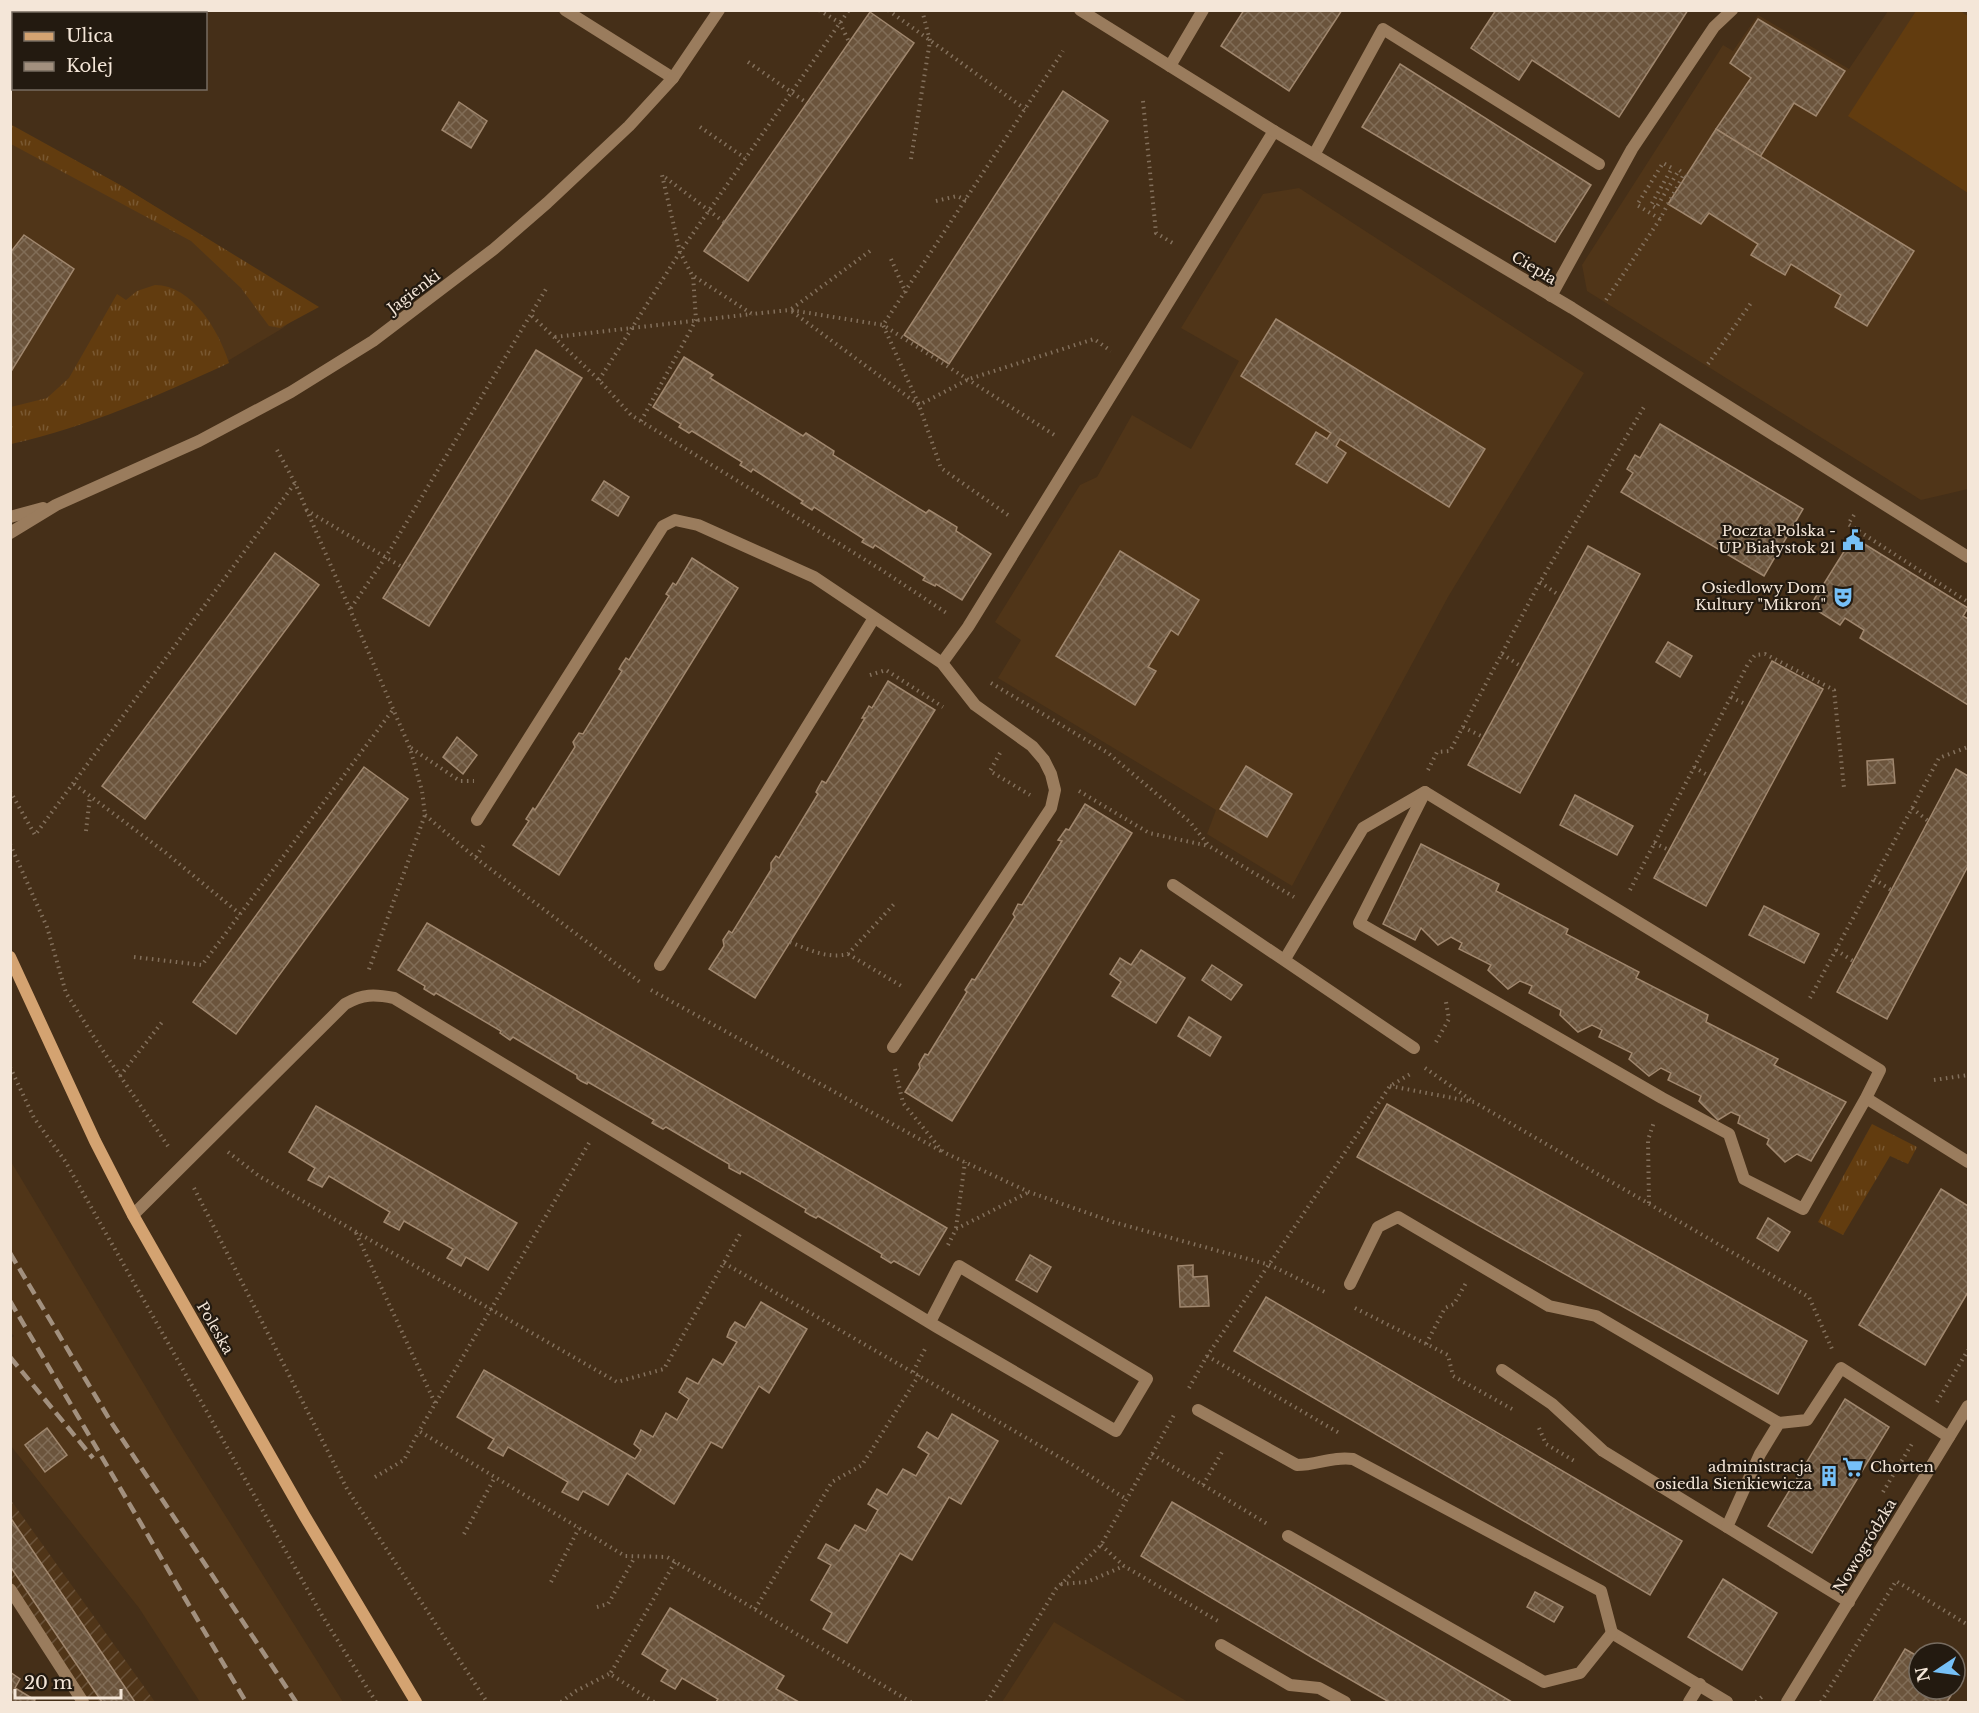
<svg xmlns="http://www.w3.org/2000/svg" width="1979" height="1713" viewBox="0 0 1979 1713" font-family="'Libre Baskerville',serif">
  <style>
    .built { fill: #503518 }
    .industrial { fill: url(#industrial-furrows) }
    .grass { fill: url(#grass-tufts) }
    .pitch { fill: #623c0f }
    .building { fill: url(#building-cross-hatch); stroke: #a0876e; stroke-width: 1.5 }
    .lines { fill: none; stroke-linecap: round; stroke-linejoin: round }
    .path { stroke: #83705c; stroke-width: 4; stroke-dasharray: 1.5 4.5; stroke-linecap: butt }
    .service { stroke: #9a7c5d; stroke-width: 12 }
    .minor { stroke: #9a7c5d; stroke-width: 12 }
    .tertiary { stroke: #9a7c5d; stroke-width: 12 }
    .secondary { stroke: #d4a371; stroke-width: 12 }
    .rail { stroke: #a2907e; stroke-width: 4.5; stroke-dasharray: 12 6; stroke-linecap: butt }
    .labels { text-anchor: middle; stroke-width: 4.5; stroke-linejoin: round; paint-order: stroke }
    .street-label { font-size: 15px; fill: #f4e6d8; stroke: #231a10 }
    .poi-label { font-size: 15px; fill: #f4e6d8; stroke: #231a10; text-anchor: end }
  </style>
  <defs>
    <pattern id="industrial-furrows" width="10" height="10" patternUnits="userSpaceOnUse" patternTransform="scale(1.5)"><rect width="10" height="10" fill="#503518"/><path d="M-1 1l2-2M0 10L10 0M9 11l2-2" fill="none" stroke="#6a5239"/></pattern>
    <pattern id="grass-tufts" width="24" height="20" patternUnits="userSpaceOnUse" patternTransform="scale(1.5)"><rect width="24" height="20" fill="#623c0f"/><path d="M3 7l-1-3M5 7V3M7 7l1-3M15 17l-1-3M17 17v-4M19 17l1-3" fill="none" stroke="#795831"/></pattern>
    <pattern id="building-cross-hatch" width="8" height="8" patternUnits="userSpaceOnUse" patternTransform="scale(1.5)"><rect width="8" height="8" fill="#6b543c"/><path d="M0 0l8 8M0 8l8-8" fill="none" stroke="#816d57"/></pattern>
  </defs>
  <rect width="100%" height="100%" fill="#452f18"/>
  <g class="built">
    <polygon points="1888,11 1968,11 1968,489 1921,500 1587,291 1582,265 1723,45 1733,51 1758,15 1849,69"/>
    <polygon points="10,125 122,186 312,304 283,328 226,362 11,441"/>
    <polygon points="1299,188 1584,373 1448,597 1292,886 1207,834 1216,810 998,678 1021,640 995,622 1080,485 1097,477 1132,415 1191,449 1239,361 1181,328 1263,194"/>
    <polygon points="10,1160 175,1436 343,1702 200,1702 139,1608 11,1446 10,1339 14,1336 10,1332"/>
    <polygon points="1054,1622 1188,1702 1002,1702"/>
  </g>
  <polygon class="industrial" points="10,1499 155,1702 83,1702 11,1589"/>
  <g class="grass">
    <polygon points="10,124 122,186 319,307 280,328 269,326 241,288 191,241 11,144"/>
    <path d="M 155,285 C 192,285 219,331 229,363 C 157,396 88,427 11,444 L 11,407 L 47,398 L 69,378 L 117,294 L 126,300 L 137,291 Z"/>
    <polygon points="1872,1124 1917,1147 1908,1164 1890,1156 1843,1235 1818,1222"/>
  </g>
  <polygon class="pitch" points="1916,11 1960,11 1968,16 1968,193 1848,116"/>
  <g class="building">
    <polygon points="1244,10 1342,10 1289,91 1221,46"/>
    <polygon points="1496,10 1688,10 1619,117 1532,60 1519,80 1471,48"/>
    <polygon points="870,12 914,43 748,281 704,251"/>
    <polygon points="1758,19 1845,71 1816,116 1794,103 1760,157 1716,129 1751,78 1730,63"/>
    <polygon points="1400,64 1591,185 1555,242 1362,127"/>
    <polygon points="1063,91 1108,121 949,364 904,335"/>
    <polygon points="459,102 487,121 471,148 442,130"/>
    <polygon points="1716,129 1914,251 1867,326 1835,307 1841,295 1791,264 1785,275 1751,255 1758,244 1709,213 1701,224 1668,204"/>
    <polygon points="24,235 74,269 12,370 10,253"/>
    <polygon points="1276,319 1485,449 1449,507 1340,439 1336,446 1346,453 1327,483 1296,464 1316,432 1327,439 1331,433 1241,376"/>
    <polygon points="536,350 582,378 429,626 383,598"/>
    <polygon points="684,357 713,375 710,378 803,436 806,433 834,451 833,455 926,513 929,510 957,527 956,531 991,554 962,600 936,584 935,586 923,580 925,577 875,545 873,548 862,542 864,539 814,507 812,510 801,503 803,501 753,469 751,472 745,468 740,465 742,462 692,431 689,433 679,427 681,424 653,407"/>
    <polygon points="1660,424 1803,509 1764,576 1621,492 1633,473 1627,469 1635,455 1640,458"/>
    <polygon points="604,481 629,497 618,516 592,500"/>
    <polygon points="1853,537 1968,608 1963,616 1968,619 1968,705 1860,638 1864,630 1845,618 1840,625 1810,606"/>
    <polygon points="1588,546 1640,574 1520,793 1468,765"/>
    <polygon points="1120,551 1199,600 1178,635 1171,630 1148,667 1156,671 1135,705 1056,656"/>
    <polygon points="275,553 319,585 145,819 102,786"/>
    <polygon points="692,558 738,588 559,875 513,845 529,821 526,819 533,808 535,810 575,747 573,742 579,733 583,734 622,671 619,669 622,664 626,658 629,660 669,596 666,594 673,583 676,585"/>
    <polygon points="1668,642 1692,656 1680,677 1656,662"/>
    <polygon points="1772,661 1823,689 1706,906 1654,878"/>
    <polygon points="888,681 935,710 755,998 709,969 724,946 723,940 729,931 732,933 771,870 771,863 776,856 779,858 818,794 816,792 818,788 822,781 826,783 865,718 862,718 865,713 869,706 872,708"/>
    <polygon points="457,737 477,755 463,774 443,757"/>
    <polygon points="1893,759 1895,783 1868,785 1867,761"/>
    <polygon points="1246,766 1292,794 1267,837 1220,809"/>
    <polygon points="364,767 408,799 236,1034 193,1002"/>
    <polygon points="1956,769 1968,776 1968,866 1887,1019 1837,992"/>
    <polygon points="1575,795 1633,826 1617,855 1560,825"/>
    <polygon points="1085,804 1132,833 952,1121 905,1092 920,1068 919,1064 925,1054 928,1055 967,992 965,990 972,979 975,980 1015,917 1013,914 1018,904 1022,905 1062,841 1058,840 1061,836 1066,829 1069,830"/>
    <polygon points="1421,844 1499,884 1496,891 1568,929 1566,934 1639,972 1636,978 1708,1015 1706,1022 1778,1059 1774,1065 1846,1102 1811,1161 1797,1154 1785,1162 1767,1144 1769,1139 1738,1123 1740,1116 1731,1112 1718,1120 1699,1101 1701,1096 1668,1080 1671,1073 1661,1068 1649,1076 1629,1059 1632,1053 1599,1037 1602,1030 1592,1025 1578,1032 1560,1015 1561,1010 1529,993 1532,986 1520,981 1508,989 1488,970 1491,965 1459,949 1462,943 1451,937 1438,945 1421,928 1415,940 1383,924"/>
    <polygon points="1764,906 1819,934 1804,963 1749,935"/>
    <polygon points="427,923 947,1228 919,1275 894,1261 891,1263 881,1257 882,1254 818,1216 816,1218 810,1215 805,1212 806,1209 741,1171 740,1174 729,1168 729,1164 666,1127 663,1129 652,1123 654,1120 588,1082 587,1084 581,1081 577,1078 577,1075 513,1037 510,1040 500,1033 501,1031 436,993 434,995 424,989 425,986 398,970"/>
    <polygon points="1141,950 1185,978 1156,1023 1112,996 1121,982 1110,974 1120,958 1131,965"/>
    <polygon points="1212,965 1242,985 1231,1000 1202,980"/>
    <polygon points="1189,1017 1221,1037 1210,1056 1178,1036"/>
    <polygon points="1387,1104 1807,1341 1778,1394 1357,1157"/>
    <polygon points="316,1106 517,1223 488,1270 466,1257 461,1266 447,1258 453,1249 404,1221 399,1230 384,1222 390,1212 329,1176 322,1187 308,1180 315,1168 289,1152"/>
    <polygon points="1941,1189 1968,1206 1968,1292 1925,1365 1859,1325"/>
    <polygon points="1768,1218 1790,1232 1778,1251 1757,1238"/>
    <polygon points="1030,1255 1051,1267 1037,1292 1016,1280"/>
    <polygon points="1193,1265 1193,1277 1207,1276 1209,1306 1180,1307 1178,1266"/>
    <polygon points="1266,1297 1682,1541 1650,1595 1234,1351"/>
    <polygon points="761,1302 807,1329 769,1393 759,1386 722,1448 711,1442 674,1504 627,1473 608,1505 583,1491 578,1500 562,1492 568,1482 508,1447 503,1456 488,1448 494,1439 457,1417 484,1370 635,1459 641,1450 634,1444 641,1430 653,1437 666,1413 677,1420 689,1399 679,1392 687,1378 698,1384 713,1359 723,1365 737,1342 727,1337 730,1329 735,1322 745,1328"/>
    <polygon points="1845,1399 1889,1427 1812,1553 1768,1526"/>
    <polygon points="952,1414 998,1441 961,1504 949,1497 912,1560 900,1553 847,1643 823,1629 832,1613 811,1600 831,1565 818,1558 826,1544 839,1551 855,1525 866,1531 878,1510 868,1504 877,1489 887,1495 903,1469 916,1476 929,1454 918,1447 922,1440 927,1432 938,1439"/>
    <polygon points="47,1428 67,1455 45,1472 25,1445"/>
    <polygon points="1172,1502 1512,1702 1389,1702 1313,1658 1141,1556"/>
    <polygon points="10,1517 135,1702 102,1702 10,1566"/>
    <polygon points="1723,1579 1777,1613 1742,1670 1688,1637"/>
    <polygon points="1535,1592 1563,1607 1554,1622 1527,1607"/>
    <polygon points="670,1608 784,1676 776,1689 799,1702 716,1702 718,1699 682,1678 675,1689 661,1681 668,1670 642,1654"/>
    <polygon points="1905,1649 1919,1657 1919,1689 1955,1689 1947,1702 1873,1702"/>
    <polygon points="10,1672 20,1679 15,1688 35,1700 33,1702 10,1702"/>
  </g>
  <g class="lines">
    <g class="path">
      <polyline points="819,10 840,23 849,42"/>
      <polyline points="888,10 1025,109"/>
      <polyline points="748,62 807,103"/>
      <polyline points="1143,101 1156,233 1176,245"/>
      <polyline points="700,127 745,158"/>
      <polyline points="911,159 930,41 922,10"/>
      <polyline points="936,201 957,196 966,200"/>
      <polyline points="1660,219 1637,205 1663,163 1672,168 1651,205 1656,208 1679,170 1684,174"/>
      <polyline points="724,222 662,175 680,252 692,275 752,314 790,310 883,325 1063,51"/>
      <polyline points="870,251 790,310 919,405 969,379 1094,339 1111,351"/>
      <polyline points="891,259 906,293"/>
      <polyline points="1606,300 1660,219 1684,174 1686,176"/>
      <polyline points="532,316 599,380 631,415 880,569 948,614"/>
      <polyline points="555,337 752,314"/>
      <polyline points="1708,364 1751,303"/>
      <polyline points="599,380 680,252 849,10"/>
      <polyline points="641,421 696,320 693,275"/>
      <polyline points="277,450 295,483 410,748 422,791 425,815 368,972"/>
      <polyline points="306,510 402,567"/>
      <polyline points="1008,515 941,468 919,405 883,325 1056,436"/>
      <polyline points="1854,515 1848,524 1968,602"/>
      <polyline points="1540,582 1560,596"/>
      <polyline points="351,608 387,555 546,289"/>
      <polyline points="1502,654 1522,667"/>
      <polyline points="870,675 886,670 943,707"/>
      <polyline points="991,683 1108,753 1190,822 1209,846 1294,897"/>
      <polyline points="1731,697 1747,705"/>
      <polyline points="1463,727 1483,737"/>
      <polyline points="411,748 460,781 474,781"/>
      <polyline points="1000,753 990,771 1030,795"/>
      <polyline points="1694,767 1709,776"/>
      <polyline points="1428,770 1437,752 1450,751 1540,582 1644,407"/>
      <polyline points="74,784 166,853 240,914"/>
      <polyline points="10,791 35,835 295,483"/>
      <polyline points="1079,791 1149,833 1209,846"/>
      <polyline points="1912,808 1928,821"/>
      <polyline points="425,815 477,859 640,982"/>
      <polyline points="86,831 90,796"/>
      <polyline points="1654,843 1669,850"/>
      <polyline points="10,844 47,927 66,993 99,1045 168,1146"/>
      <polyline points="476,857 485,843"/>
      <polyline points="1874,879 1891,890"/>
      <polyline points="1630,890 1748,664 1755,655 1765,654 1834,690 1844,788"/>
      <path d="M 790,942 C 809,950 828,959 848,954 L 895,903"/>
      <polyline points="1836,950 1853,961"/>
      <polyline points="848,954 903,987"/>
      <polyline points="134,957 202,965 392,711"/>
      <polyline points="651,990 941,1151"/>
      <polyline points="1810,998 1939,758 1968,747"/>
      <polyline points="1436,1042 1449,1019 1446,1002"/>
      <polyline points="10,1067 34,1118 65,1161 323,1617 376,1702"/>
      <polyline points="1425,1068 1471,1100"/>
      <polyline points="895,1069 903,1103 943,1152 1029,1192 1113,1222 1270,1265 1327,1293"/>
      <polyline points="120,1076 163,1021"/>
      <polyline points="1934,1080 1968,1075"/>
      <polyline points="1390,1086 1474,1102 1809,1297 1832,1349"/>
      <polyline points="589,1143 419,1431 625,1556 667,1557 911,1702"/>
      <polyline points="228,1152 259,1176 617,1382 664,1369 740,1234"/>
      <polyline points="194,1188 347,1489 487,1702"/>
      <polyline points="1649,1203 1648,1140 1654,1122"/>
      <polyline points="956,1228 965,1162"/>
      <polyline points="356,1233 435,1403"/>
      <polyline points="948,1245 956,1229 1029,1192"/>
      <polyline points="724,1263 1073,1465 1126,1499"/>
      <polyline points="1355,1308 1448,1355 1453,1376 1512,1409"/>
      <polyline points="1426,1344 1445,1308 1454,1304 1466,1283"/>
      <polyline points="1207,1356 1341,1434"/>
      <polyline points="913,1372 925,1349"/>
      <polyline points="1189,1388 1207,1356 1390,1086 1412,1073"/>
      <polyline points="1937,1402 1968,1350"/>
      <polyline points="1539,1428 1546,1444 1576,1462"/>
      <polyline points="1152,1454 1269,1525"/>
      <polyline points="375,1477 404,1460 419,1431"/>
      <polyline points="1203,1485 1222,1452"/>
      <polyline points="1883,1492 1913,1442"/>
      <polyline points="464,1534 495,1477"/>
      <polyline points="1101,1545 1124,1566 1218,1621"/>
      <polyline points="551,1582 579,1528"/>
      <polyline points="1061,1584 1087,1582 1124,1566"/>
      <polyline points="597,1607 608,1604 635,1557"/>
      <polyline points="755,1609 832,1482 862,1465 919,1375"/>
      <polyline points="561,1702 576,1691 609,1674"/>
      <polyline points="654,1702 610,1674 675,1562"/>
      <polyline points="987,1702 1056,1589 1101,1545 1174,1415"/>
      <polyline points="1756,1702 1764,1695"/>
      <polyline points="1821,1702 1896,1581 1968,1625"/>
    </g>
    <g class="service">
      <polyline points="1170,66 1203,10"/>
      <polyline points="1315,153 1383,29 1599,164"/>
      <polyline points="1551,296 1632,149 1714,27 1732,10"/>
      <polyline points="942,663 968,627 1274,131"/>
      <polyline points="477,820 663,526 675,520 698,525 814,577 942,663 975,705 1032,746 1044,760 1051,774 1055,790 1051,808 893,1047"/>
      <polyline points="1173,885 1414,1048"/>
      <polyline points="1285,959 1363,828 1425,792"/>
      <polyline points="660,965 874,618"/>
      <polyline points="1866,1098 1880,1070 1425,792 1359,923 1662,1098 1729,1134 1744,1179 1803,1209 1866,1098 1968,1162"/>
      <path d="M 133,1215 L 345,1004 C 363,994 374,994 394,998 L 937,1327 L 1116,1431 L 1147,1379 L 959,1266 L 930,1322"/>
      <polyline points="1350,1284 1378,1227 1398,1217 1549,1306 1596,1316 1779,1423"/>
      <polyline points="1502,1370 1552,1404 1603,1451 1727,1527"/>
      <path d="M 1198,1410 L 1297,1465 C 1317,1465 1333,1456 1353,1459 L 1601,1591 L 1612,1633 L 1727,1702"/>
      <polyline points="1288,1536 1544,1682 1580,1673 1612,1633"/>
      <polyline points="1849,1602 1727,1527 1760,1454 1779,1423 1807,1420 1841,1368 1949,1437"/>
      <polyline points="1221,1645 1290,1685 1319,1688 1345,1702"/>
      <polyline points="1689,1702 1700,1684"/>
    </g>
    <g class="minor">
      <polyline points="565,10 673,78"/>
      <polyline points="1080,10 1274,131 1572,308 1968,557"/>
      <polyline points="10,1589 83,1702"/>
      <polyline points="1787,1702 1968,1406"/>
    </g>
    <g class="tertiary">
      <polyline points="10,517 43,508"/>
      <polyline points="10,533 56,505 199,441 291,392 373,341 494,249 547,203 629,126 673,78 719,10"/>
    </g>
    <polyline class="secondary" points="10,957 95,1141 133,1215 304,1515 416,1702"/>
    <g class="rail">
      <polyline points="10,1253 111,1422 296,1702"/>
      <polyline points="10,1301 246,1702"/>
      <polyline points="10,1357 93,1458"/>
    </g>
  </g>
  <defs>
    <symbol id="civic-bare" viewBox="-9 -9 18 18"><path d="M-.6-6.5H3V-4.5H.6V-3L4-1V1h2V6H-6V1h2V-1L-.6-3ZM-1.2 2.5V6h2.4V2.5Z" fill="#76c0f7" stroke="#231a10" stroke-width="2.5" paint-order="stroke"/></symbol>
    <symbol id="theatre-bare" viewBox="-9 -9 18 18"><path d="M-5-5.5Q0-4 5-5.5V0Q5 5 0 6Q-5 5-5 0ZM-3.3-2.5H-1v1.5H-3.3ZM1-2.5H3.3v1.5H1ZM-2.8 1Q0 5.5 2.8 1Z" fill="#76c0f7" stroke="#231a10" stroke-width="2.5" paint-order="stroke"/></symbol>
    <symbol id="supermarket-bare" viewBox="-9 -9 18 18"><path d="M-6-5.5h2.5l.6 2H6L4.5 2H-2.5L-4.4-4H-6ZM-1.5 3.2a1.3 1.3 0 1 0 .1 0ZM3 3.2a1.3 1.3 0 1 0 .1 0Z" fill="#76c0f7" stroke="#231a10" stroke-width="2.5" paint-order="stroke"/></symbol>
    <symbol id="building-bare" viewBox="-9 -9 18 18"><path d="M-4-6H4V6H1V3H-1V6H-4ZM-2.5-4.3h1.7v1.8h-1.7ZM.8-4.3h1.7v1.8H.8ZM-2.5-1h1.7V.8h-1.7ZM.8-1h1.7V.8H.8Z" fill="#76c0f7" stroke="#231a10" stroke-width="2.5" paint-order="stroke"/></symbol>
  </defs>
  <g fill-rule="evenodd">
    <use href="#civic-bare" x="1838" y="525" width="30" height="30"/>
    <use href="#theatre-bare" x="1828" y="582" width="30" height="30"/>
    <use href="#supermarket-bare" x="1838" y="1452" width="30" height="30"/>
    <use href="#building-bare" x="1814" y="1461" width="30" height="30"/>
  </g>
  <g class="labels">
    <g class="street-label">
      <text transform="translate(1534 268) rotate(31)" y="5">Ciepła</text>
      <text transform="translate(414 292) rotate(-37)" y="5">Jagienki</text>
      <text transform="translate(215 1328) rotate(60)" y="5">Poleska</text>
      <text transform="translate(1865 1546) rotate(-59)" y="5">Nowogródzka</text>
    </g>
    <g class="poi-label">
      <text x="1836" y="536">Poczta Polska -<tspan x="1836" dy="17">UP Białystok 21</tspan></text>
      <text x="1826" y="593">Osiedlowy Dom<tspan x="1826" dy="17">Kultury "Mikron"</tspan></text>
      <text x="1812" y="1472">administracja<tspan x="1812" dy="17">osiedla Sienkiewicza</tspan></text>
      <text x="1870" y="1472" text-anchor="start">Chorten</text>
    </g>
  </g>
  <rect width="1979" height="1713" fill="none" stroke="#f4e6d8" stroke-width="24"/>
  <rect x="12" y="12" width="195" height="78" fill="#231a10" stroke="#776c60" stroke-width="1.5"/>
  <rect x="24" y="32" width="30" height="9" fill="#d4a371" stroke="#776c60" stroke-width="1.5"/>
  <text x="66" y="42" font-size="18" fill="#f4e6d8">Ulica</text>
  <rect x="24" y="62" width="30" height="9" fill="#a2907e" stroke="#776c60" stroke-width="1.5"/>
  <text x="66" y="72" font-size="18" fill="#f4e6d8">Kolej</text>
  <g transform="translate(1937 1671) rotate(257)"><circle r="28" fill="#231a10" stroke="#776c60" stroke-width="1.5"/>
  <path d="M0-4.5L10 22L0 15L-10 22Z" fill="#76c0f7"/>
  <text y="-9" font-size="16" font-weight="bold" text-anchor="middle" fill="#f4e6d8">N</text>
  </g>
  <path d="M15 1689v9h106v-9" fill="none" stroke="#f4e6d8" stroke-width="3"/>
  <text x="24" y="1689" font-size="18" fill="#f4e6d8" stroke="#231a10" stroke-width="4.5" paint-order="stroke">20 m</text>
</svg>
